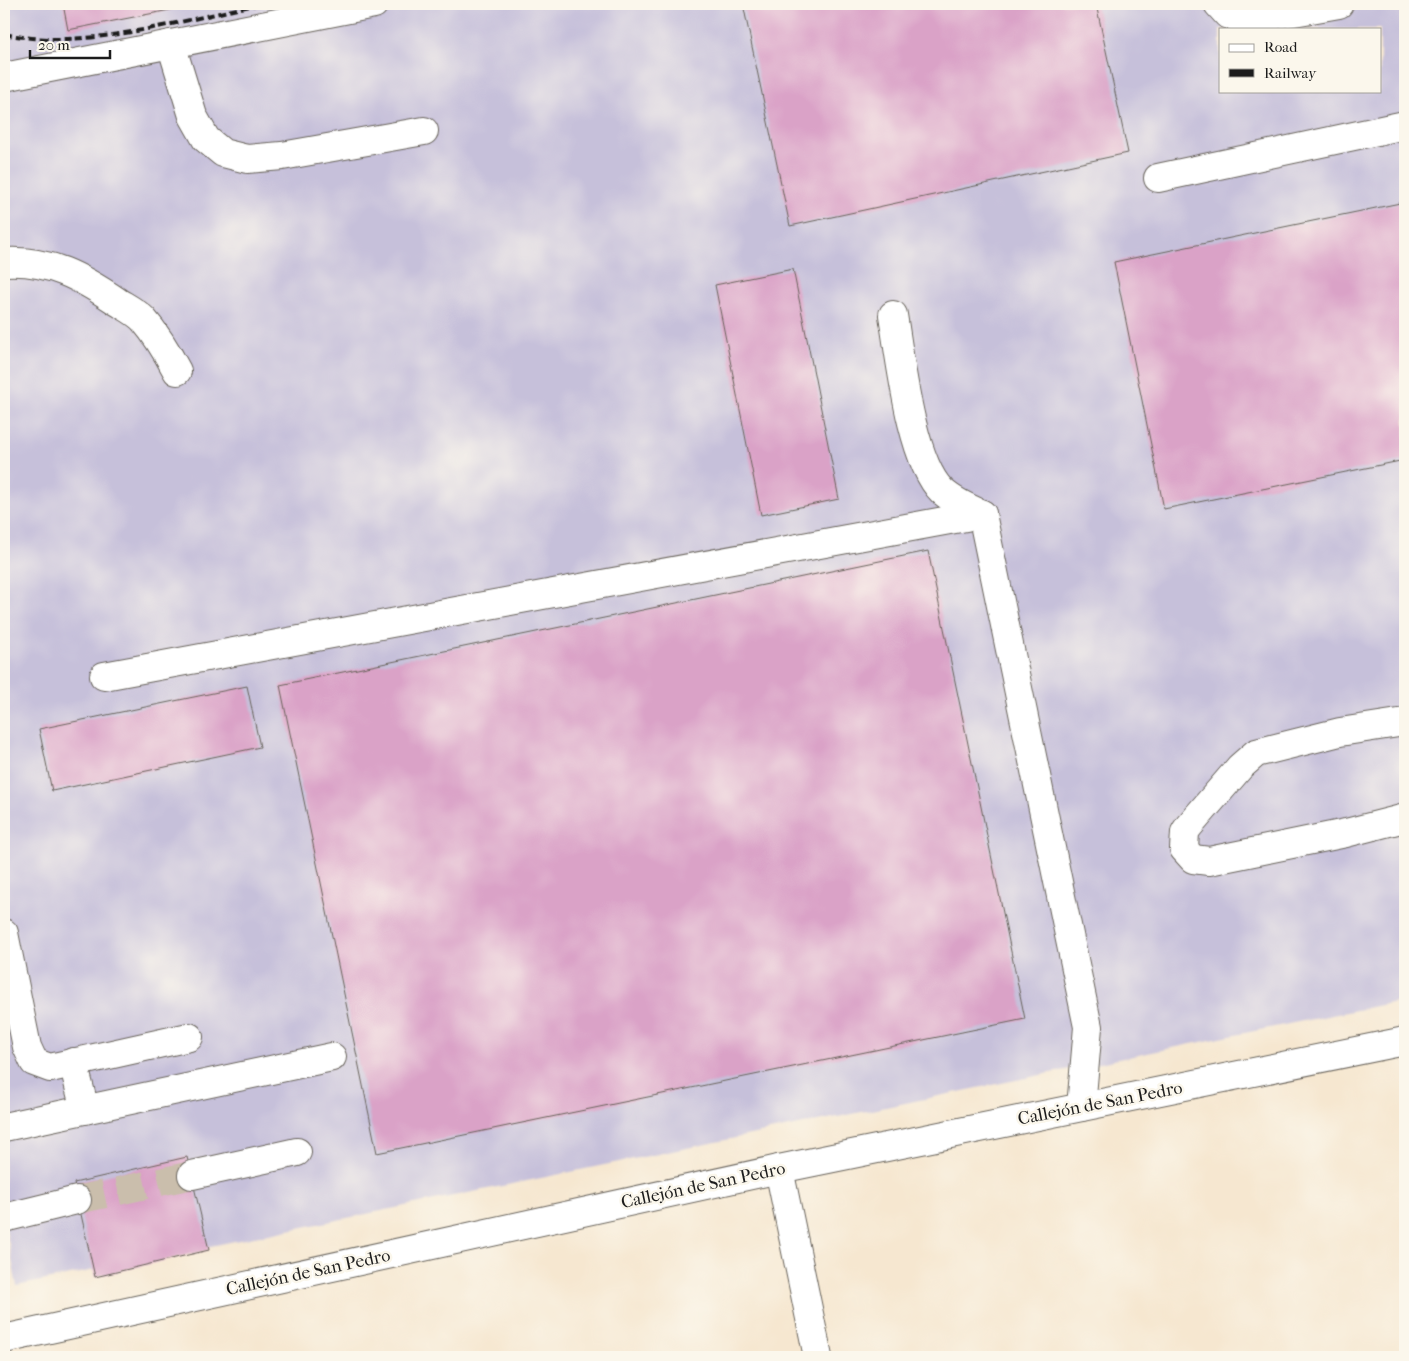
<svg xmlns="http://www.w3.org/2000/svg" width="1409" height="1361" viewBox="0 0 1409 1361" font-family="'IM FELL French Canon',serif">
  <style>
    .industrial { fill: #c6c0da; fill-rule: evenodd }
    .building { fill: #daa2c7 }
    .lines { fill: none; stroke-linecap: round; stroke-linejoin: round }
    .minor-tunnel { stroke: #cabeac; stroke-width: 28; stroke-dasharray: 28 14; stroke-linecap: butt }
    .minor-casing { stroke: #68635b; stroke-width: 30 }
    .major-casing { stroke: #68635b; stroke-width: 30 }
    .minor { stroke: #fff; stroke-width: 28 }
    .major { stroke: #fff; stroke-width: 28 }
    .rail { stroke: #1c1c1c; stroke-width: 4; stroke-dasharray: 8 4; stroke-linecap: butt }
    .labels { text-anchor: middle; stroke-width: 5; stroke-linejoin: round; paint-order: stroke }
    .street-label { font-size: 18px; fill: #1c1c1c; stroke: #fbf7ec }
  </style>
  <rect width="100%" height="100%" fill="#fbf7ec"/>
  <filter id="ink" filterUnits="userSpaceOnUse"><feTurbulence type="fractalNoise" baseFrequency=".02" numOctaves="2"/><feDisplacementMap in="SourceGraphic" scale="10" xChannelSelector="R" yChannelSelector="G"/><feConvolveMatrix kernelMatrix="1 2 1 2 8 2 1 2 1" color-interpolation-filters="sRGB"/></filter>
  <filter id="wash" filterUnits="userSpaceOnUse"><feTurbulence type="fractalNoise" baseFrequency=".0096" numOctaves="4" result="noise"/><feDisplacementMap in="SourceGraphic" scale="20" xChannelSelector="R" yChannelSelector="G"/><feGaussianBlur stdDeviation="1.12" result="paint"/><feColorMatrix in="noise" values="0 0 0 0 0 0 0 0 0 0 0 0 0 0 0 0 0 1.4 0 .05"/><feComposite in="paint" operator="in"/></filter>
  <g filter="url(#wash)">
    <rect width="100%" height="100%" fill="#f6e7d0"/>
    <path class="industrial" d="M 4,4 L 1405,4 L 1405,1000 L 17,1286 L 4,1219 ZM 1220,29 L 1380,29 L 1380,91 L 1220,91 Z"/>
    <g id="blocks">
      <g class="building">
        <polygon points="63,4 195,4 195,5 68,30"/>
        <polygon points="743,4 1096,4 1128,153 790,226"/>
        <polygon points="1405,202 1405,460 1164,509 1114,262"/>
        <polygon points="793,269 839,499 761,515 715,285"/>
        <polygon points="928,551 1025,1019 377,1153 280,685"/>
        <polygon points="247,686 260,747 52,791 39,729"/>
        <polygon points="187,1157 209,1250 95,1277 74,1183"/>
      </g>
    </g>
  </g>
  <g filter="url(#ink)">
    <use href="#blocks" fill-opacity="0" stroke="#68635b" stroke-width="1"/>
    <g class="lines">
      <polyline class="minor-tunnel" points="77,1200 192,1175"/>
      <defs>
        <g id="minor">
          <polyline points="1218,4 1228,15 1248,20 1339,4"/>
          <polyline points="171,44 193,116 206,139 223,153 247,159 282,156 424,131"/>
          <polyline points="4,77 374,4"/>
          <polyline points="1158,178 1405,125"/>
          <path d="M 4,262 C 49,259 81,277 118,302 C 126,307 136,312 143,319 C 157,335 167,352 177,371"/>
          <path d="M 893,315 C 900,357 911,461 942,491 C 953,501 968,508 982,514 L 1088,1027 L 1081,1107"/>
          <polyline points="104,676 982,514"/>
          <polyline points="1405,722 1340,732 1256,753 1240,767 1189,826 1185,832 1184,849 1193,859 1209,861 1346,833 1405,818"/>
          <polyline points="4,933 27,1047 34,1062 50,1068 189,1037"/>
          <polyline points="73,1062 85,1110"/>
          <polyline points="4,1127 332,1057"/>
          <polyline points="779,1169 818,1357"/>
          <polyline points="192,1175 297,1152"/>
          <polyline points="4,1218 77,1200"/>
        </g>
        <polyline id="major" points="4,1339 779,1169 1405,1041"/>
      </defs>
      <use href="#minor" class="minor-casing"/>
      <use href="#major" class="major-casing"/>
      <use href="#minor" class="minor"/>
      <use href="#major" class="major"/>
      <path class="rail" d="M 4,34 C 89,51 177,21 260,4"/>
    </g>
  </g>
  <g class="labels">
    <g class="street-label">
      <text transform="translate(1100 1103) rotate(-11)" y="6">Callejón de San Pedro</text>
      <text transform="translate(703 1185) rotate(-12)" y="6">Callejón de San Pedro</text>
      <text transform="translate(308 1272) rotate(-12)" y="6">Callejón de San Pedro</text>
    </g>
  </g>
  <rect width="1409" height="1361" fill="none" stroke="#fbf7ec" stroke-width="20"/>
  <rect x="1219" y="28" width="162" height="65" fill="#fbf7ec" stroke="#a29f99"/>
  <rect x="1229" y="44" width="25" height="8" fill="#ffffff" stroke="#a29f99"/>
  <text x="1264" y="52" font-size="15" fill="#1c1c1c">Road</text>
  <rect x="1229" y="69" width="25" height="8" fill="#1c1c1c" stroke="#a29f99"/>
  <text x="1264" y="78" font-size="15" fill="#1c1c1c">Railway</text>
  <path d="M30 50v8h80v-8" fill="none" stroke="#1c1c1c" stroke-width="2.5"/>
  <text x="38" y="50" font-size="15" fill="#1c1c1c" stroke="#fbf7ec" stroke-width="4" paint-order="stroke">20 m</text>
</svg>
